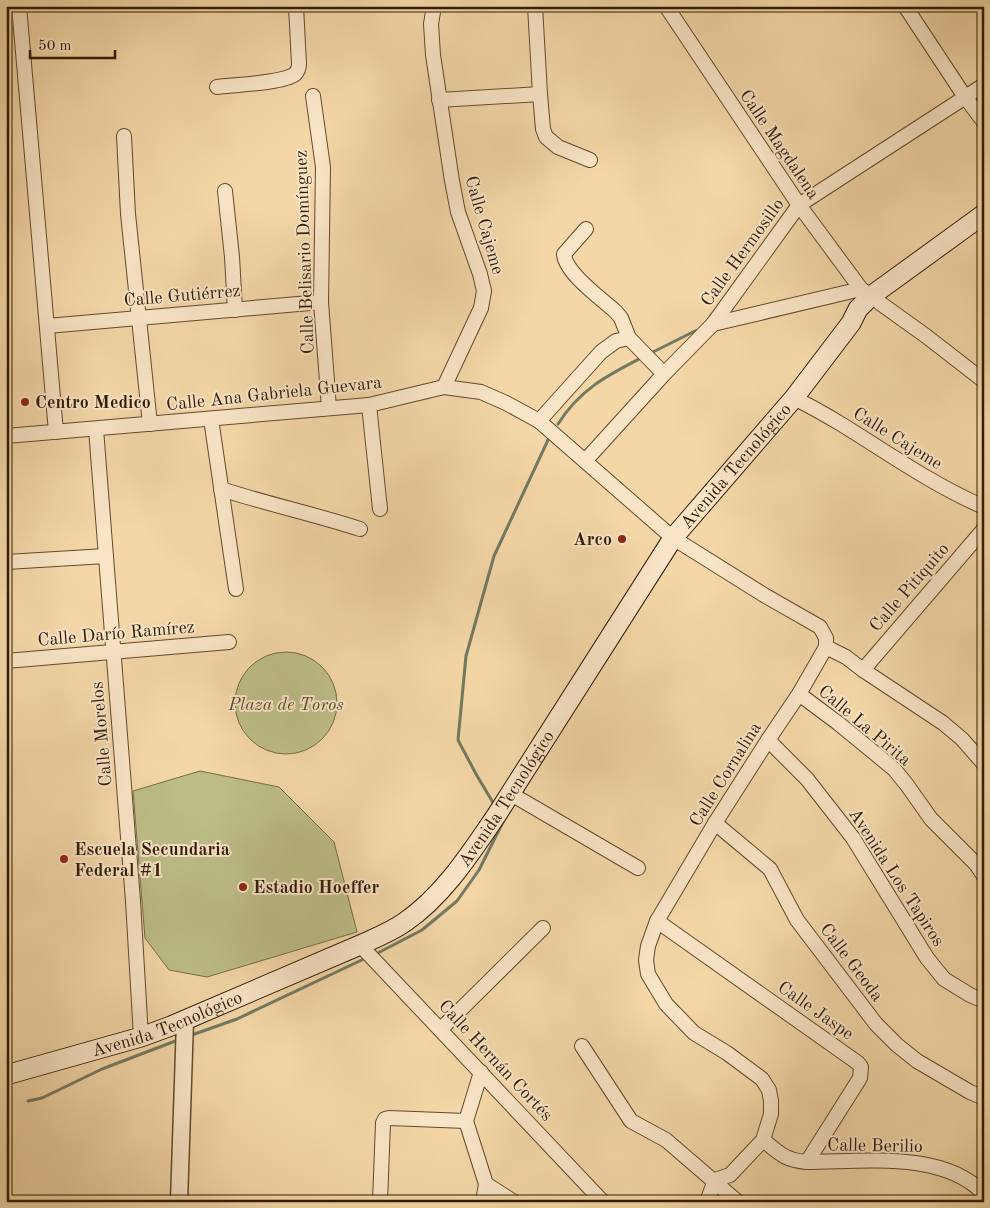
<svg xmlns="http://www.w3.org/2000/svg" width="990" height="1208" viewBox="0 0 990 1208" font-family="'Old Standard TT',serif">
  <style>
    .green { fill: #bcbd87; stroke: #766c46 }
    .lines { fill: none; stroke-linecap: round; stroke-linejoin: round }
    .stream { stroke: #717a63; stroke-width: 3 }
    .minor-casing { stroke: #624a2d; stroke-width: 16 }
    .tertiary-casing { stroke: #624a2d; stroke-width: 19 }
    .secondary-casing { stroke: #311b04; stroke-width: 21 }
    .minor { stroke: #f8e4c6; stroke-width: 14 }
    .tertiary { stroke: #f8e4c6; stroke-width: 16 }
    .secondary { stroke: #f8e4c6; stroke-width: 19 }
    .poi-dot { fill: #8f2418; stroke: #f8e4c6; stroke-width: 2 }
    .labels { text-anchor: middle; stroke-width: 4; stroke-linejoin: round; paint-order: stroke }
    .street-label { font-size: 18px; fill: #311b04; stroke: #f8e4c6 }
    .poi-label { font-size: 18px; font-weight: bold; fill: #311b04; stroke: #f8e4c6; text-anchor: start }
    .park-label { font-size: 18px; font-style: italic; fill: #5b4c2b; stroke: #f8e4c6 }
  </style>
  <rect width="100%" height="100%" fill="#f4d6a7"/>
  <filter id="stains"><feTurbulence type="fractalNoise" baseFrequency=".004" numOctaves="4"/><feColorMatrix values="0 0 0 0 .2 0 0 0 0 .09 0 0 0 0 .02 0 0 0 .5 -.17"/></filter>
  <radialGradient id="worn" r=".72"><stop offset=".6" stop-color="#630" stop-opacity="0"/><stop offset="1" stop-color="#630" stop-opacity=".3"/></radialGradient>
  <g class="green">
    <circle cx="286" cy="703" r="51"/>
    <polygon points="200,771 279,787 334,842 357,932 207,977 169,970 145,938 133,791"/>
  </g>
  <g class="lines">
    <g class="stream">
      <polyline points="649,354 695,331 700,330"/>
      <path d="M 558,424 C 580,389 608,375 643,357"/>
      <polyline points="495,806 476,774 458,740 466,656 494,556 548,440"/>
      <polyline points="374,955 422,930 457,901 479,870 503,822"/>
      <polyline points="189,1036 237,1019 366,958"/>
      <polyline points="28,1101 42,1098 102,1069 178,1040"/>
    </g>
    <defs>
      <g id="minor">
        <polyline points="19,6 56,432"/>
        <polyline points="434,6 431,24 433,55 452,181 458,212 480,274 484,291 481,308 444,387"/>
        <polyline points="535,6 540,94 543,129 546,137 558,147 590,160"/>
        <polyline points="666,6 799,205 861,289 871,296"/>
        <polyline points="905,6 965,97 984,122"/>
        <path d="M 217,87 C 233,85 284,83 295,74 C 298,71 299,68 299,64 L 296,6"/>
        <polyline points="313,96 323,167 321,302 329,408"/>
        <polyline points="439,100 540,94"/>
        <polyline points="124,136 128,214 150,424"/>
        <polyline points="225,191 232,257 235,310"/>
        <path d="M 586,229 L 564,254 C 565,273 602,299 616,312 L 621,318 L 629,338 L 664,374"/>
        <polyline points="880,303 926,336 984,381"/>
        <polyline points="713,324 861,289"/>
        <polyline points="47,326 321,302"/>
        <path d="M 794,398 C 810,406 826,415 841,424 C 888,453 933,485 984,507"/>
        <polyline points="369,405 380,509"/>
        <polyline points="211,419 236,589"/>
        <polyline points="539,421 601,352 616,341 629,338"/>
        <polyline points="96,429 133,901 141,1037"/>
        <polyline points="6,436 369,405 444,387 481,392 506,403 539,421 673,538 764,595 820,627 826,638 826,647 846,657 863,670 943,723 962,739 984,764"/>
        <polyline points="585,461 664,374 713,324 799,205 984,85"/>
        <path d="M 221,489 C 267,504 314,514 360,529"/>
        <polyline points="6,562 106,556"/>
        <polyline points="6,661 229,642"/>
        <polyline points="863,670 984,529"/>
        <polyline points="799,694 838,723 894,769 907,785 931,819 976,864 984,876"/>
        <polyline points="768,740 807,779 853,838 927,958 944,979 970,995 984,1001"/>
        <polyline points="511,794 638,868"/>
        <polyline points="715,823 770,869 797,920 876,1024 897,1045 917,1061 970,1092 984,1098"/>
        <polyline points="657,921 858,1063 861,1067 860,1078 807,1162"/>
        <polyline points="360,945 603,1202"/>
        <polyline points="441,1029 543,928"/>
        <polyline points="582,1046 631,1121 666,1140 738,1202"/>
        <polyline points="481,1072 466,1121 486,1184 514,1202"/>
        <path d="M 763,1140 C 780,1154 785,1160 807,1162 C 861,1162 944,1150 984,1194"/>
        <polyline points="715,1180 730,1175 763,1140 771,1114 771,1101 769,1090 762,1079 727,1053 694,1033 666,1004 648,974 646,960 648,946 657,921 715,823 768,740 799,694 826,647"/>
        <polyline points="380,1202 383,1123 385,1119 389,1118 466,1121"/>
        <polyline points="483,1202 486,1184"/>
        <polyline points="707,1202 715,1180"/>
      </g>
      <polyline id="tertiary" points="179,1202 185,1021"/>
      <g id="secondary">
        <path id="s1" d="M 6,1075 L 141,1037 L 171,1026 L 360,945 C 375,938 391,932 405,922 C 443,896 470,854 496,816 L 673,538 L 794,398 L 851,323 L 858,309 L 871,296 L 984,214"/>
      </g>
    </defs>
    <use href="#minor" class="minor-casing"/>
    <use href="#tertiary" class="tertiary-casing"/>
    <use href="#secondary" class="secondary-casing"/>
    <use href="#minor" class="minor"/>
    <use href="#tertiary" class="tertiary"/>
    <use href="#secondary" class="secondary"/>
  </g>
  <g class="poi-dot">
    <circle cx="25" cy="402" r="5"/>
    <circle cx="622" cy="539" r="5"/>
    <circle cx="64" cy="859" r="5"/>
    <circle cx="243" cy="887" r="5"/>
  </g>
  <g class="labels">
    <g class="street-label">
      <text transform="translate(780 144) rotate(56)" y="6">Calle Magdalena</text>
      <text transform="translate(485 225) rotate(74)" y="6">Calle Cajeme</text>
      <text transform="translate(304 252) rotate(-92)" y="6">Calle Belisario Domínguez</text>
      <text transform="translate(742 252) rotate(-54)" y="6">Calle Hermosillo</text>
      <text transform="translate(182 295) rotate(-5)" y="6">Calle Gutiérrez</text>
      <text transform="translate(274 393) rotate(-6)" y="6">Calle Ana Gabriela Guevara</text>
      <text transform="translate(898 438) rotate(32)" y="6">Calle Cajeme</text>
      <text dy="6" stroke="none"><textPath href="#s1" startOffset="994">Avenida Tecnológico</textPath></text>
      <text transform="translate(909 587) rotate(-49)" y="6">Calle Pitiquito</text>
      <text transform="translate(116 633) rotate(-5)" y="6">Calle Darío Ramírez</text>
      <text transform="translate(865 725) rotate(40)" y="6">Calle La Pirita</text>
      <text transform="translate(101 734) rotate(-95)" y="6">Calle Morelos</text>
      <text transform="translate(725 774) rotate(-58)" y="6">Calle Cornalina</text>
      <text dy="6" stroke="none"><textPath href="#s1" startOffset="589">Avenida Tecnológico</textPath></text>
      <text transform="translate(897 877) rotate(57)" y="6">Avenida Los Tapiros</text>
      <text transform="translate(852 962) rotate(53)" y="6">Calle Geoda</text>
      <text transform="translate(816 1010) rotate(35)" y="6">Calle Jaspe</text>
      <text dy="6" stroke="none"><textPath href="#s1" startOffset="169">Avenida Tecnológico</textPath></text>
      <text transform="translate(496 1060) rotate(47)" y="6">Calle Hernán Cortés</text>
      <text transform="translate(875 1145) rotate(1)" y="6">Calle Berilio</text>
    </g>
    <g class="poi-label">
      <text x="35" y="408">Centro Medico</text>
      <text x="612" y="545" text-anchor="end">Arco</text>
      <text x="74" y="855">Escuela Secundaria<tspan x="74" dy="21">Federal #1</tspan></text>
      <text x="253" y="893">Estadio Hoeffer</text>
    </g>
    <g class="park-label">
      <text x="286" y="710">Plaza de Toros</text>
    </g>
  </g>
  <rect width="990" height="1208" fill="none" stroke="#f4d6a7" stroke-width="25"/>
  <rect x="8" y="8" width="975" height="1193" fill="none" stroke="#311b04" stroke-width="2.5"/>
  <rect x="12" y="12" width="965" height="1183" fill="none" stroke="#311b04"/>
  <path d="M30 50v8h85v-8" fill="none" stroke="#311b04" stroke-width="2.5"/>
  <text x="38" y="50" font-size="15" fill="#311b04" stroke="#f8e4c6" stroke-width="4" paint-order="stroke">50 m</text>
  <rect width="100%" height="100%" filter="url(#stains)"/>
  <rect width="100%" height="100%" fill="url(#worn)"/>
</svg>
